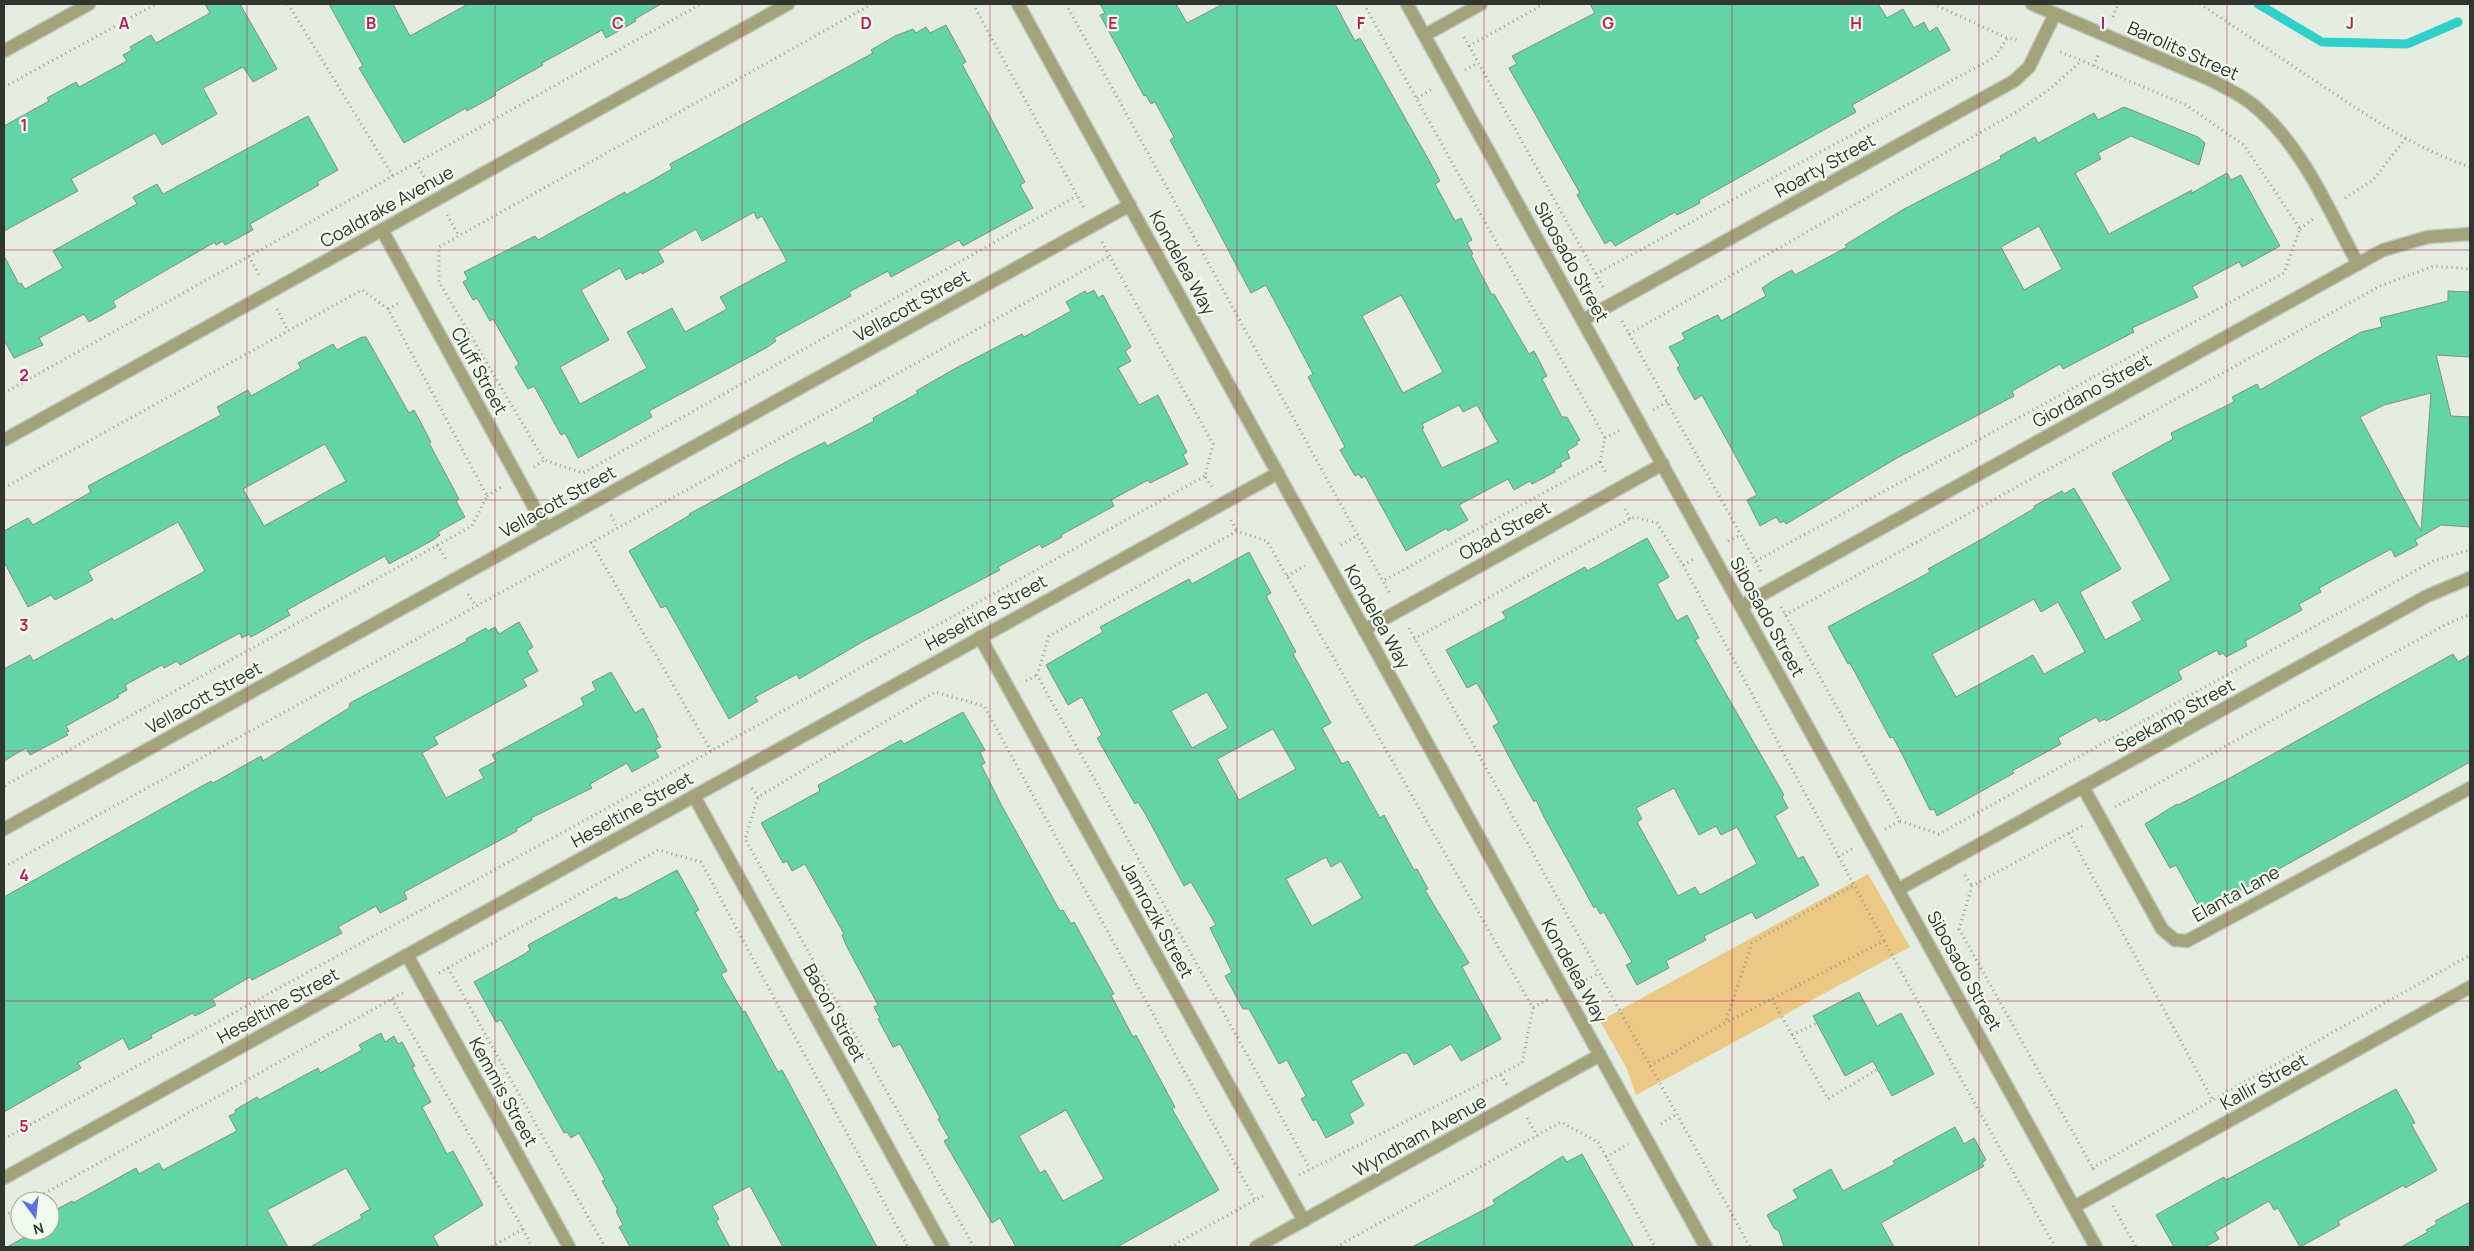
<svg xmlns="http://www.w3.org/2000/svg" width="2474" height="1251" viewBox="0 0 2474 1251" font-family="Manrope,sans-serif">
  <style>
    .green { fill: #ecc885 }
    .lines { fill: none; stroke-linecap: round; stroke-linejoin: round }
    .stream { stroke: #30d0ca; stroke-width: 9 }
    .building { fill: #63d4a5; stroke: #819088; fill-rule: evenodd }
    .minor-casing { stroke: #c0c8bd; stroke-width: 15 }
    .path { stroke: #959c92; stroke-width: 3; stroke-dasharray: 1 4; stroke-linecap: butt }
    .minor { stroke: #a2a37b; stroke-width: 12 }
    .grid { fill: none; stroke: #c2185b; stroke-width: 1; stroke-opacity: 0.55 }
    .labels { text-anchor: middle; stroke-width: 4.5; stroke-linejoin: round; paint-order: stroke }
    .street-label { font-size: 18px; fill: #313530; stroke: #f1fbed }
    .grid-label { font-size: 16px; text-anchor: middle; font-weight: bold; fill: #c2185b; stroke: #f1fbed; stroke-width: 4.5; stroke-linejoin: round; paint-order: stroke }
  </style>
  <rect width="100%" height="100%" fill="#e4ede0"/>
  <polygon class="green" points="1868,874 1910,947 1636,1095 1627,1069 1600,1021"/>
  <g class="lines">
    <polyline class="stream" points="2258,4 2322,42 2407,44 2458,22"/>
  </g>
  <g class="building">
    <polygon points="205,4 240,4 277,69 253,82 243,67 203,88 217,114 162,145 155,133 71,179 78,191 4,231 4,126 49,101 47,98 76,82 79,87 127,61 123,55 132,50 130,47 151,35 156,43 210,13"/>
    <polygon points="329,4 393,4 410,36 468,4 661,4 635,19 636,21 606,38 602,30 542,63 543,65 495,92 496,95 467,111 466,108 404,143 359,68 363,66"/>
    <path d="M 1100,4 L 1176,4 L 1187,23 L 1223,4 L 1335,4 L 1355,41 L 1360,38 L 1431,164 L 1440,181 L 1435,184 L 1455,221 L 1461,218 L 1472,240 L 1467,243 L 1473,254 L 1471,255 L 1492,295 L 1494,294 L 1529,354 L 1534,351 L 1547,376 L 1542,379 L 1562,417 L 1567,417 L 1580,440 L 1576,442 L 1578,444 L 1567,451 L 1570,458 L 1560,463 L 1562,466 L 1554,470 L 1555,472 L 1532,484 L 1530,481 L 1514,490 L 1508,479 L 1459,505 L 1468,520 L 1448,531 L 1447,528 L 1406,551 L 1365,476 L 1361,478 L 1359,474 L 1355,476 L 1340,450 L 1345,447 L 1308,377 L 1313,374 L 1266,285 L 1251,293 L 1170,140 L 1174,137 L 1155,102 L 1151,104 L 1146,95 L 1144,96 L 1100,15 L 1105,13 ZM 1401,295 L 1443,372 L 1403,393 L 1362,316 ZM 1459,405 L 1463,412 L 1477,405 L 1498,442 L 1442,468 L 1422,429 L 1424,428 L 1422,424 Z"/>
    <polygon points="1590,4 1878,4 1887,18 1903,9 1914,28 1924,22 1929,32 1937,27 1950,50 1852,105 1856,112 1699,200 1700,203 1677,215 1675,212 1615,246 1611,240 1605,244 1577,195 1580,193 1509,68 1517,64 1512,56 1595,13"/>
    <path d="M 946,25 L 966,62 L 962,64 L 1025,182 L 1020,185 L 1033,208 L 963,246 L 959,240 L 891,277 L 888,271 L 849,292 L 851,296 L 774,338 L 776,341 L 766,348 L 649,411 L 652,417 L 578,458 L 565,433 L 561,435 L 534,386 L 528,389 L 515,367 L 519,364 L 493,319 L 490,321 L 477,298 L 473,300 L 463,282 L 468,279 L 464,272 L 535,236 L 538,240 L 625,192 L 626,195 L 672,169 L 670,164 L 873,53 L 871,50 L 895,36 L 913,29 L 916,33 L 926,27 L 930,33 ZM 754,212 L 757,219 L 762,216 L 787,261 L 720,297 L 727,309 L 685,332 L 672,308 L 627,332 L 647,368 L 580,404 L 560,367 L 609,340 L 581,290 L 620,268 L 626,280 L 641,272 L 642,274 L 664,262 L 658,251 L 696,229 L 702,241 Z"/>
    <path d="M 2124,107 L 2198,137 L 2205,143 L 2199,165 L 2131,136 L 2098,153 L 2101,159 L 2075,173 L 2109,234 L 2192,190 L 2190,194 L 2227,173 L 2231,180 L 2241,175 L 2280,246 L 2242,267 L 2239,262 L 2192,287 L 2198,297 L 2132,328 L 2134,332 L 2063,369 L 2060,364 L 2012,391 L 2014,396 L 1897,458 L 1786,524 L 1784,521 L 1780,523 L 1776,517 L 1760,526 L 1747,500 L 1757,495 L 1702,395 L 1695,400 L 1677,368 L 1680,366 L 1669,347 L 1685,339 L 1682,333 L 1705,321 L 1718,315 L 1721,321 L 1766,296 L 1762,288 L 1774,280 L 1792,270 L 1795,275 L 1847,247 L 1845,245 L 1904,209 L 2001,159 L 2000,156 L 2035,137 L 2038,143 L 2094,113 L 2098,120 ZM 2039,226 L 2062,269 L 2024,290 L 2001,247 Z"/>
    <polygon points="308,116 338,170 317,182 319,185 250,224 253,230 225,245 223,241 216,245 215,242 113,301 116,307 89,322 84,314 39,338 43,345 14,358 4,340 4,256 19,284 21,283 25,289 63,268 53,251 137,204 133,197 157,184 163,194"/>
    <polygon points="1094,290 1098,298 1103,295 1131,347 1125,351 1131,361 1118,368 1139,405 1158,395 1187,452 1183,455 1188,464 1150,483 1148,480 1111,500 1114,506 1061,535 1062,537 1042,548 1040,544 998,567 1000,570 862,642 799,679 797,674 755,697 758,701 729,719 666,606 661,608 629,551 690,515 689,514 799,455 825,442 827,446 874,421 873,418 918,393 916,391 958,367 1022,334 1024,337 1071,311 1066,302 1085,291 1087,294"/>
    <path d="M 2448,291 L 2470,292 L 2470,357 L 2436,355 L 2451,416 L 2470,417 L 2470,527 L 2441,525 L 2415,540 L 2418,545 L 2395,557 L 2391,549 L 2319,588 L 2321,592 L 2299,604 L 2302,610 L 2245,641 L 2247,646 L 2226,657 L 2223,653 L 2219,655 L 2217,650 L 2178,671 L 2182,679 L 2126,710 L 2106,721 L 2105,719 L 2099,722 L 2096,717 L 2058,738 L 2061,744 L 2012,771 L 2014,773 L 1937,816 L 1934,809 L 1930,810 L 1903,756 L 1893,737 L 1890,738 L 1850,663 L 1848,664 L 1828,627 L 1930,572 L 1928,569 L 1982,539 L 2035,508 L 2034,506 L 2062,491 L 2064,494 L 2074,488 L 2121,569 L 2080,592 L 2105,640 L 2142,620 L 2132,602 L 2171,580 L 2112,473 L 2173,439 L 2171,433 L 2230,404 L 2234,401 L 2232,397 L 2257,384 L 2260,390 L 2361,332 L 2382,327 L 2380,318 L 2448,301 ZM 2431,393 L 2421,531 L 2360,417 L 2384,405 ZM 2034,599 L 2041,612 L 2058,602 L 2085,652 L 2044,674 L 2033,655 L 1956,697 L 1932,654 Z"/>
    <path d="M 362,337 L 366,337 L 409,413 L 414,410 L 431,442 L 429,443 L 459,499 L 456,501 L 465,517 L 438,532 L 440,535 L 433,540 L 389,564 L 385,556 L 287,610 L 290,615 L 251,637 L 249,634 L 242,638 L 240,633 L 180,665 L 177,661 L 164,668 L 162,665 L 125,685 L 127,690 L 118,695 L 119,697 L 66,726 L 69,731 L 66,732 L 68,735 L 30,755 L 26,748 L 4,761 L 4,669 L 30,655 L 33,661 L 112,618 L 114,621 L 205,571 L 178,522 L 88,571 L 93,580 L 55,600 L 51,595 L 28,607 L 4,562 L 4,531 L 28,518 L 33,525 L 91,492 L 88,486 L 221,415 L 217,407 L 248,390 L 251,396 L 301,368 L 298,363 L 333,344 L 337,350 ZM 325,444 L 346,481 L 264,526 L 243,489 Z"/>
    <path d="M 1647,538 L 1669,577 L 1657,584 L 1677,621 L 1687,615 L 1699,638 L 1695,640 L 1784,795 L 1782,797 L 1788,808 L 1775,816 L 1798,859 L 1803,856 L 1819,885 L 1756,919 L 1752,912 L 1704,936 L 1706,940 L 1666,961 L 1669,968 L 1637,985 L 1626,965 L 1632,962 L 1604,912 L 1600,914 L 1596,906 L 1594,908 L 1544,817 L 1536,800 L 1534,802 L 1514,766 L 1493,726 L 1499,723 L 1477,683 L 1467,688 L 1446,650 L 1506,618 L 1502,612 L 1585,567 L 1587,571 ZM 1674,788 L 1699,835 L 1716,826 L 1721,835 L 1737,827 L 1757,864 L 1700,895 L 1695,887 L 1678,896 L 1637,822 L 1642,819 L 1636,808 Z"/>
    <path d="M 1249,552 L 1271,593 L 1266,596 L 1296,652 L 1293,654 L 1331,723 L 1322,728 L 1342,764 L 1348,761 L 1380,818 L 1384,815 L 1414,870 L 1417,869 L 1428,889 L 1425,890 L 1469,963 L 1462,967 L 1501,1039 L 1461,1061 L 1451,1044 L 1414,1065 L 1407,1053 L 1402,1053 L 1351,1081 L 1364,1105 L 1349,1114 L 1354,1123 L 1326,1138 L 1316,1119 L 1313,1121 L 1301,1099 L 1306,1096 L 1287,1060 L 1279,1064 L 1249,1009 L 1243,1009 L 1225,976 L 1232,972 L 1210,928 L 1216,925 L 1191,882 L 1184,886 L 1146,815 L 1138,802 L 1135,804 L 1097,738 L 1102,735 L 1082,697 L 1068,705 L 1046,665 L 1103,632 L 1100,627 L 1189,579 L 1192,584 ZM 1207,692 L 1228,728 L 1192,748 L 1171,711 ZM 1273,729 L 1296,769 L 1239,800 L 1217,759 ZM 1326,857 L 1331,867 L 1341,861 L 1362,898 L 1312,926 L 1286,879 Z"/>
    <polygon points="519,622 533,647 527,651 538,671 523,679 527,686 434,737 438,744 422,753 446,798 484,778 479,770 496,761 492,755 584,705 581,698 596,690 592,682 611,672 635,713 643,708 658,737 656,738 661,747 655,750 659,757 632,772 627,763 590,784 592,788 531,818 532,820 516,829 517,831 404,892 407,899 380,913 376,906 338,927 342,933 252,980 250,977 212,999 216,1005 195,1016 193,1013 151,1035 152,1038 129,1050 123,1038 78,1063 81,1068 4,1112 4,897 211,781 213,783 261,756 263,761 349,708 350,703 467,641 466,639 486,628 488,631 495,627 499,634"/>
    <polygon points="2453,654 2458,662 2470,655 2470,762 2202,912 2176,865 2170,868 2145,824 2177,804 2178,805 2228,779"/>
    <path d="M 963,712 L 985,750 L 980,752 L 985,763 L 981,765 L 1003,808 L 1060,911 L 1063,910 L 1071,924 L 1074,922 L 1114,994 L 1111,995 L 1133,1037 L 1136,1035 L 1175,1107 L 1172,1109 L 1219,1190 L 1117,1247 L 1016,1247 L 1000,1218 L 992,1223 L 944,1141 L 949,1138 L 938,1119 L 940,1118 L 900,1044 L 893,1047 L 878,1019 L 880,1018 L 874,1007 L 878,1005 L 847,947 L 842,935 L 844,934 L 805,864 L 792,871 L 787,861 L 783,863 L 761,823 L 820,791 L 818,785 L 901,740 L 904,744 ZM 1066,1110 L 1104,1179 L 1063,1201 L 1045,1170 L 1040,1173 L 1019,1136 Z"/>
    <polygon points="677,870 699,910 695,912 727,971 721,974 743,1012 745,1011 778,1072 782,1070 877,1247 783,1247 750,1186 712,1206 719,1219 716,1221 730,1247 630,1247 619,1227 623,1225 616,1211 618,1210 602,1181 605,1180 579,1133 571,1138 567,1132 564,1133 501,1020 496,1022 474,982 523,955 530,950 528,945 616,897 619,900 627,897"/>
    <polygon points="1859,992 1877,1026 1901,1013 1934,1074 1892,1096 1873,1061 1845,1076 1813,1016"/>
    <polygon points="381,1033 385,1042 394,1036 398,1044 402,1042 415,1066 412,1067 431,1102 422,1107 447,1154 453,1151 483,1205 433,1236 439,1247 310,1247 362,1218 360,1215 370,1209 346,1168 267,1210 288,1247 7,1247 36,1231 50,1231 50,1213 72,1201 73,1203 136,1168 139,1174 159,1163 163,1170 237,1131 229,1116 236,1113 235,1110 257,1097 259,1100 318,1068 320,1073 362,1050 359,1045"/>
    <polygon points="2396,1089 2415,1123 2411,1124 2437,1170 2405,1188 2404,1185 2338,1221 2340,1225 2300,1247 2278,1208 2274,1210 2269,1201 2215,1232 2219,1239 2205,1247 2174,1247 2156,1215 2224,1177 2226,1180"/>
    <polygon points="1955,1127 1964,1144 1974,1138 1986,1160 1982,1163 1984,1166 1881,1223 1894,1247 1784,1247 1779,1231 1774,1228 1767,1215 1798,1198 1793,1190 1831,1169 1843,1191 1895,1164 1893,1161"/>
    <polygon points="1582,1154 1634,1247 1412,1247 1495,1204 1493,1200 1563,1156 1567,1162"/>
    <polygon points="2470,1202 2470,1247 2401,1247 2428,1232 2426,1230 2437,1224 2435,1221"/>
  </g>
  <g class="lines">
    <defs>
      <g id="minor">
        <polyline points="1018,4 1706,1247"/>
        <polyline points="1407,4 2096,1247"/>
        <path d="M 2032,4 L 2211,80 C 2228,89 2245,97 2259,110 C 2305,151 2329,211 2358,264"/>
        <polyline points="1425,35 1481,4"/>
        <polyline points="4,51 89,4"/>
        <polyline points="382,230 546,529"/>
        <polyline points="1583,320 2014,81 2029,67 2055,14"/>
        <polyline points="4,440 788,4"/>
        <polyline points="1741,606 2383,250 2428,237 2470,234"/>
        <polyline points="1364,630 1663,464"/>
        <polyline points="980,637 1304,1221"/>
        <polyline points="2083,787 2162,929 2175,940 2187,941 2470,788"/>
        <polyline points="694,796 943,1247"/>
        <polyline points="4,829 1130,205"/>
        <polyline points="1899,889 2427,596 2470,578"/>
        <polyline points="407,955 569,1247"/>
        <polyline points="4,1178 1278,473"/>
        <polyline points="2074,1207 2470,987"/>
        <polyline points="1256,1247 1600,1055"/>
      </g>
    </defs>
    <use href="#minor" class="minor-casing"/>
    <g class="path">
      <polyline points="288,4 393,176"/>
      <polyline points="872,4 439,247 439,282 544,460 583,473 1077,196"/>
      <polyline points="973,4 1084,208"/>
      <polyline points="1066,4 1390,594"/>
      <polyline points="1364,4 1605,438 1600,462 1383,581"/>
      <polyline points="1933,4 2007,38 2020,40"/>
      <path d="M 2200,4 C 2238,29 2276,55 2314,80 C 2363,113 2414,148 2470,167"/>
      <polyline points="2113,17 2118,4"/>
      <polyline points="1464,37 1603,287"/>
      <polyline points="1469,46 1544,4"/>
      <polyline points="2094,66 2099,53"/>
      <polyline points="1465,70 1478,63"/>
      <polyline points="4,87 156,4"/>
      <polyline points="1417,98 1432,89"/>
      <polyline points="416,163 427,182"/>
      <polyline points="2345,198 2373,180 2406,138"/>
      <polyline points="447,215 459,236"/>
      <polyline points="2300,229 2313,219"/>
      <polyline points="1102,242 1213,444 1205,476 1212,487"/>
      <polyline points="249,256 259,275"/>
      <polyline points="1596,274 1995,57 2007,38"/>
      <polyline points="277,309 288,331"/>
      <polyline points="388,309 399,303"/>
      <polyline points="1622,321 1762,573"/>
      <polyline points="1629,334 2018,111 2050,89 2081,61"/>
      <polyline points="4,393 701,4"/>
      <polyline points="1653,410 1667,402"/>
      <polyline points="1605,438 1620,430"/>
      <polyline points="1600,462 1606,473"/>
      <polyline points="534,467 544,460"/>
      <polyline points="4,488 362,290 388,309 487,496 472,526 4,786"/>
      <polyline points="487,496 501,487"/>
      <polyline points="1625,509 1630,519"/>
      <polyline points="611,515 617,528"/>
      <polyline points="1231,520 1237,531"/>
      <polyline points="1728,541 1741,535"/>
      <polyline points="591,542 711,751"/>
      <polyline points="437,545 447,561"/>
      <polyline points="1341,545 1358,535"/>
      <polyline points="1756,561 2284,273 2300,229 2244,145 2186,105 2059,51"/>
      <polyline points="1683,565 1694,559"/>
      <polyline points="1287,576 1305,566"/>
      <polyline points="468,594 476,606"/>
      <polyline points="1781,607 1900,821 1939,834 2433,561 2470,550"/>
      <polyline points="1785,615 2380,286 2434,266 2470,269"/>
      <polyline points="1409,628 1750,1247"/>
      <polyline points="1414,639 1630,519 1635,517 1657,523 1683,565 1884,941 1725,1023"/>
      <polyline points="1026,681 1037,675"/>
      <polyline points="752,788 758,797"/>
      <polyline points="2115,807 2443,626 2470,614"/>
      <polyline points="2082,826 1972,886 1959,929 2095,1172"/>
      <polyline points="1885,829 1900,821"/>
      <polyline points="2069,833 2213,1101"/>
      <polyline points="1838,857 1852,849"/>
      <polyline points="4,867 1110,256"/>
      <polyline points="1965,875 1972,886"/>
      <polyline points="1884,941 2055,1247"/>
      <polyline points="448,968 605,1247"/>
      <polyline points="439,973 658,850 701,862 908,1247"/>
      <polyline points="1582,982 1599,973"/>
      <polyline points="392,999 523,1229 491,1247"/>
      <polyline points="1772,999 1828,1099 1878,1069"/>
      <polyline points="1533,1007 1548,1000"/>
      <polyline points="1792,1035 1817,1023"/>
      <polyline points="1650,1066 1725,1023 1752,943 1854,885"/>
      <polyline points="1501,1075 1507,1085"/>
      <polyline points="1527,1118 1537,1136"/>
      <polyline points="1661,1124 1677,1114"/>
      <polyline points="4,1139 711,751 1205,476"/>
      <polyline points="1606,1157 1628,1144"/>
      <polyline points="2092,1168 2470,955"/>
      <polyline points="1299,1175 1522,1063 1533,1008 1267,541 1237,531 1049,636 1037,675 1310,1169"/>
      <polyline points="31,1201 406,991"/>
      <polyline points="2113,1206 2136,1247"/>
      <polyline points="4,1216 20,1207"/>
      <polyline points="523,1229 530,1243"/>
      <polyline points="974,1247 745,839 758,797 935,692 984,706 1255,1200"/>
      <polyline points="1170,1247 1266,1194"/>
      <polyline points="1336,1247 1561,1122 1598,1142 1655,1247"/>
    </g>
    <use href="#minor" class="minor"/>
  </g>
  <path class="grid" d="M 247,4 L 247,1247M 495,4 L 495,1247M 742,4 L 742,1247M 990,4 L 990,1247M 1237,4 L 1237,1247M 1484,4 L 1484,1247M 1732,4 L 1732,1247M 1979,4 L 1979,1247M 2227,4 L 2227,1247M 4,250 L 2470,250M 4,500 L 2470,500M 4,751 L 2470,751M 4,1001 L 2470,1001"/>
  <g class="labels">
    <g class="street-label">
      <text transform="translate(2183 51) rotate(24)" y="6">Barolits Street</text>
      <text transform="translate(1825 166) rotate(-29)" y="6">Roarty Street</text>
      <text transform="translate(387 207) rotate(-29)" y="6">Coaldrake Avenue</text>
      <text transform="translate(1571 262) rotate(61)" y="6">Sibosado Street</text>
      <text transform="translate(1182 263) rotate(61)" y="6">Kondelea Way</text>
      <text transform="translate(912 306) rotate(-29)" y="6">Vellacott Street</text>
      <text transform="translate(479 371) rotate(61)" y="6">Cluff Street</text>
      <text transform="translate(2092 391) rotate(-29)" y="6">Giordano Street</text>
      <text transform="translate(558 502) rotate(-29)" y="6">Vellacott Street</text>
      <text transform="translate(1505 531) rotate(-29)" y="6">Obad Street</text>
      <text transform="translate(986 613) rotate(-29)" y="6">Heseltine Street</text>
      <text transform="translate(1377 617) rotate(61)" y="6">Kondelea Way</text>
      <text transform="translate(1767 617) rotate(61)" y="6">Sibosado Street</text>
      <text transform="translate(204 698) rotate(-29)" y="6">Vellacott Street</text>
      <text transform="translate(2175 716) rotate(-29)" y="6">Seekamp Street</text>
      <text transform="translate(632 810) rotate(-29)" y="6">Heseltine Street</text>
      <text transform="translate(2236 894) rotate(-29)" y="6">Elanta Lane</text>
      <text transform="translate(1157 920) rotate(61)" y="6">Jamrozik Street</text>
      <text transform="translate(1574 971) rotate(61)" y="6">Kondelea Way</text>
      <text transform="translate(1964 971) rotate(61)" y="6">Sibosado Street</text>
      <text transform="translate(278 1006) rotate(-29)" y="6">Heseltine Street</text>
      <text transform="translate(834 1013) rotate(61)" y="6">Bacon Street</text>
      <text transform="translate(2264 1082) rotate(-29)" y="6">Kallir Street</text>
      <text transform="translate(503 1092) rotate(61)" y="6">Kemmis Street</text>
      <text transform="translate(1420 1136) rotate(-29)" y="6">Wyndham Avenue</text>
    </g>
  </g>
  <g class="grid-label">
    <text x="124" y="29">A</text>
    <text x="371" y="29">B</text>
    <text x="618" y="29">C</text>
    <text x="866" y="29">D</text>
    <text x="1113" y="29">E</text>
    <text x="1361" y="29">F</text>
    <text x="1608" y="29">G</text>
    <text x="1856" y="29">H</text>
    <text x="2103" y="29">I</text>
    <text x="2350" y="29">J</text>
    <text x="24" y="131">1</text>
    <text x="24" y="381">2</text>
    <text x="24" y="631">3</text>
    <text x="24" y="881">4</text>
    <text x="24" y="1132">5</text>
  </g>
  <rect width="2474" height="1251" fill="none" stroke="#313530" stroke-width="10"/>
  <g transform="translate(35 1216) rotate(165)"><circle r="24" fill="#f1fbed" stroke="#a4aca1"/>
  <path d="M0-4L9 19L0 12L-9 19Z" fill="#5c70e7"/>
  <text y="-8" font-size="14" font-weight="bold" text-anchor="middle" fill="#313530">N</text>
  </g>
</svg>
